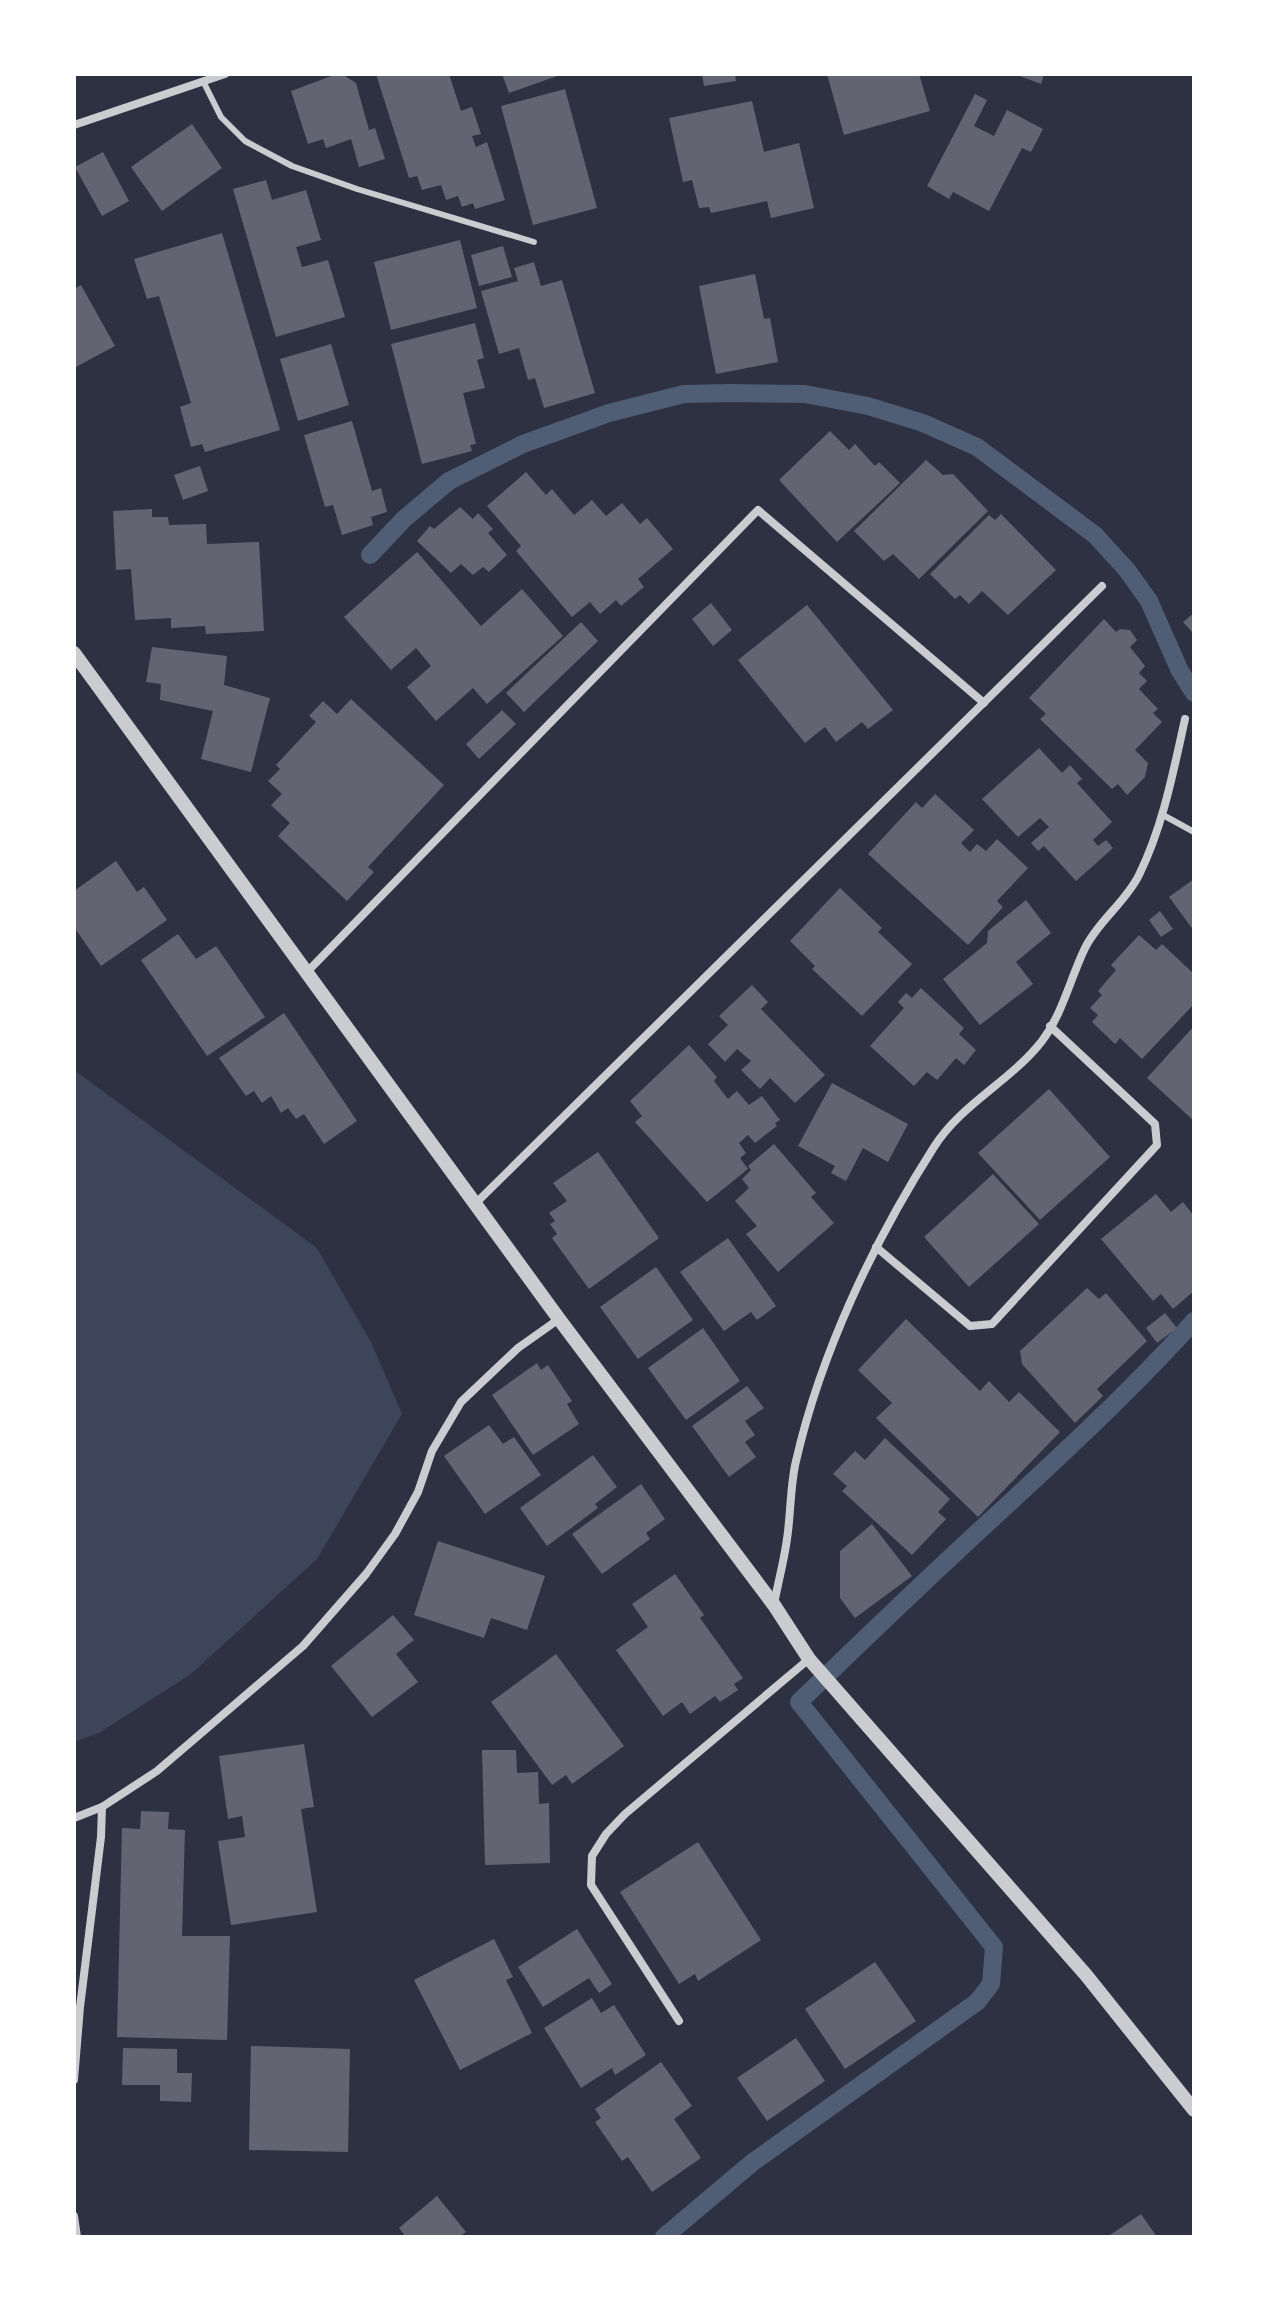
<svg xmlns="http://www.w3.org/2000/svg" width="1268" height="2311" viewBox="0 0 1268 2311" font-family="Overpass,sans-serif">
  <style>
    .green { fill: #3c4559 }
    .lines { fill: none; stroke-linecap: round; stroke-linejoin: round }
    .stream { stroke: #4f5d75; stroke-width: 18 }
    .building { fill: #626471 }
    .service { stroke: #caccd0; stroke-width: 6 }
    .minor { stroke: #caccd0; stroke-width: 8 }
    .tertiary { stroke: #caccd0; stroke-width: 14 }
  </style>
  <rect width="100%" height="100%" fill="#2d3142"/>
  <polygon class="green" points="74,1070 317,1248 371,1342 402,1414 317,1559 191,1674 99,1733 74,1742"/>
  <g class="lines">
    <g class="stream">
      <polyline points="370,555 404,519 449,481 523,444 609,413 684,394 732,393 805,394 868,406 923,423 977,447 1095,535 1127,570 1149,601 1180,671 1194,693"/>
      <path d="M 664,2237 L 753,2162 L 977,2002 L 991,1984 L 994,1947 L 799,1702 C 859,1644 919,1586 980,1530 C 1054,1462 1127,1395 1194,1321"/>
    </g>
  </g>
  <g class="building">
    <polygon points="337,74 342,74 356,83 369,130 375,128 385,159 359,167 351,139 326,148 323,139 308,144 291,91"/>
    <polygon points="376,74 449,74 461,111 472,107 481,134 472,136 476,147 487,142 505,200 475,209 473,203 462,207 458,196 446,200 441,185 422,190 417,176 409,178"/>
    <polygon points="502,74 563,74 509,93"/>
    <polygon points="702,74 735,74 736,81 704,86"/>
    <polygon points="827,74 919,74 930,111 844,135"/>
    <polygon points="1015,74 1044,74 1041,84"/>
    <polygon points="565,89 597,208 533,225 501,106"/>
    <polygon points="975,94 987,100 974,126 994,136 1007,110 1043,129 1031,152 1022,148 989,211 953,192 949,199 927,186"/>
    <polygon points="752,101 764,152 799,143 814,208 771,218 767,201 711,213 709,207 699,208 692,180 683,182 669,118"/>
    <polygon points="192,124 222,168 162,211 131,167"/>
    <polygon points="103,152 129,201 102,216 75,167"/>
    <polygon points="266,180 272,200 306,190 321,240 296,247 302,267 328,260 345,317 276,337 233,189"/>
    <polygon points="222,233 280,430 205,452 202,444 191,447 180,407 191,403 159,296 147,299 134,259"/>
    <polygon points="460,240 477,308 391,330 374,262"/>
    <polygon points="503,246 512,277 479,286 471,255"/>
    <polygon points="534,262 541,286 562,280 595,393 544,408 535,378 528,380 519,348 499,354 481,291 518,281 514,268"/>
    <polygon points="755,274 764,319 770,318 778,362 716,374 699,286"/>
    <polygon points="81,285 115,346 74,368 74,289"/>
    <polygon points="475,323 484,358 477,360 485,388 463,393 476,444 470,445 472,451 422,464 391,344"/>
    <polygon points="331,344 349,405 298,421 280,359"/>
    <polygon points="352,421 372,491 381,488 387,512 371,517 373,525 342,535 333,505 325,507 304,435"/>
    <polygon points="830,431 849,450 855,444 875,466 879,462 900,483 837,542 779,480"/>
    <polygon points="926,460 943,475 953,474 988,511 919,579 893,554 884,561 854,531"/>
    <polygon points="200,466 208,491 183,500 174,475"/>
    <polygon points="526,472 546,495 552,489 574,515 592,500 606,516 622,503 640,524 647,518 673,549 638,579 644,587 621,606 616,600 600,614 590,602 572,617 516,551 521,546 487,506"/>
    <polygon points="460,507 473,519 478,513 493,529 488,533 507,555 489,572 483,567 473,575 461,564 451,573 417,541 430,526 434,529"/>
    <polygon points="152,509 152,517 168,517 169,525 206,524 207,544 259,542 264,631 206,634 205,626 171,628 171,618 135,620 131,569 116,570 113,511"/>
    <polygon points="1001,514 1056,570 1008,615 982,591 969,604 960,595 955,599 930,574 989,515 995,520"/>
    <polygon points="417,552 481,626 522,589 563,636 487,704 473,688 436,721 407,687 431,666 416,648 391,670 344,617"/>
    <polygon points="711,603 732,630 713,646 692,619"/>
    <polygon points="807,605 893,710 868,729 862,722 836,742 825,727 805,743 738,660"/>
    <polygon points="1194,613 1194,634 1183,622"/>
    <polygon points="1104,619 1116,632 1120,629 1130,630 1137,640 1130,647 1145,666 1139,673 1147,681 1139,689 1158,709 1153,713 1162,722 1135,750 1148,763 1145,777 1127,795 1118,784 1112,789 1040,719 1046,714 1029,698"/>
    <polygon points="581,622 598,641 524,712 506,693"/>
    <polygon points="152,647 227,656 224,685 270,698 251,772 201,759 213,711 160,700 161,684 146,682"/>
    <polygon points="351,699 444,785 368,867 374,872 347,901 278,836 290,823 271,805 282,794 268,781 280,769 276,765 316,722 309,716 323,701 337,714"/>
    <polygon points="502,710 516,724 479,759 466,744"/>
    <polygon points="1039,748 1062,773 1070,765 1082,779 1077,783 1112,822 1093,840 1098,846 1106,840 1113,848 1076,881 1044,846 1038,851 1031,843 1049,827 1040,818 1018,837 982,799"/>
    <polygon points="935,794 974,830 961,843 970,852 977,844 986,851 997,839 1028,868 997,901 1003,907 968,945 868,854 916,802 922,808"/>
    <polygon points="116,861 137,892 144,887 167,920 101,966 74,927 74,891"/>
    <polygon points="1194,879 1194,931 1169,897"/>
    <polygon points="840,888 882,928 878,932 912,964 862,1016 812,969 815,966 790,941"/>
    <polygon points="1026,900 1051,933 1016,962 1033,984 980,1025 943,979 987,943 988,931"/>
    <polygon points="1160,911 1173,929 1161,937 1149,920"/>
    <polygon points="178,934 196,959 216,946 265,1017 207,1056 141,960"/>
    <polygon points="1139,935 1156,950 1162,944 1194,974 1194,1004 1142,1059 1120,1038 1115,1044 1092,1022 1098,1015 1090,1008 1102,995 1098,991 1116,970 1111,965"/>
    <polygon points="752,985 768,1002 761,1009 825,1075 795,1103 770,1078 760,1089 741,1070 751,1061 737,1049 725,1062 708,1044 728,1025 719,1016"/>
    <polygon points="921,988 964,1028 959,1034 976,1050 964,1065 956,1058 937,1080 927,1072 914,1086 870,1046 904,1008 898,1002 906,993 912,998"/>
    <polygon points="284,1013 357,1121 324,1144 304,1114 296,1119 288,1108 281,1113 271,1096 262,1103 254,1091 246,1096 219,1058"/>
    <polygon points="1194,1026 1194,1121 1147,1078"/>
    <polygon points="689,1045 717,1077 714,1081 728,1099 737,1091 749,1105 762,1096 780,1120 775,1123 777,1126 755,1143 748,1135 739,1143 746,1153 740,1158 748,1169 707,1202 635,1122 642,1116 630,1101"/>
    <polygon points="832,1083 908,1124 888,1162 863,1148 846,1181 831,1173 835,1166 798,1146"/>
    <polygon points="1049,1089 1110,1157 1040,1220 978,1153"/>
    <polygon points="774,1144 816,1193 811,1197 834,1223 778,1272 746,1234 757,1226 735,1201 749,1188 742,1179 751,1170 748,1166"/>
    <polygon points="598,1152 659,1238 589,1289 552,1238 557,1234 550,1224 555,1221 549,1213 567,1201 553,1183"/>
    <polygon points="993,1174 1039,1224 969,1287 924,1237"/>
    <polygon points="1156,1194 1171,1212 1183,1202 1194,1216 1194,1291 1173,1309 1161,1294 1153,1301 1101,1239"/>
    <polygon points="728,1238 776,1306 757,1320 751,1312 724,1331 680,1272"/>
    <polygon points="656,1267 693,1320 638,1359 600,1307"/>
    <polygon points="1087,1288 1099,1299 1106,1293 1147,1341 1097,1389 1103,1396 1075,1423 1022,1364 1020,1351"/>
    <polygon points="1165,1313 1177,1328 1157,1343 1146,1328"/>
    <polygon points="906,1319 980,1391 989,1381 1009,1402 1019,1392 1060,1432 978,1517 876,1418 892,1403 858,1370"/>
    <polygon points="703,1328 740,1381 686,1420 648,1368"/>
    <polygon points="537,1363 541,1370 548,1365 572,1401 567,1404 579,1424 533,1455 492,1395"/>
    <polygon points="747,1386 764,1408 745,1421 755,1435 745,1442 756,1457 729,1477 692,1426"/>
    <polygon points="489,1425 503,1444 514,1437 541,1475 485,1514 444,1456"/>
    <polygon points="885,1438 950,1499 938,1512 946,1519 912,1555 842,1491 847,1486 833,1474 855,1451 865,1460"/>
    <polygon points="593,1455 617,1487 595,1504 598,1508 547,1546 520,1508"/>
    <polygon points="641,1484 665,1519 646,1533 650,1539 602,1574 572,1534"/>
    <polygon points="872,1524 912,1576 855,1618 840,1598 840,1551"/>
    <polygon points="438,1541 545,1576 527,1630 491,1618 484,1638 414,1615"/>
    <polygon points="675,1574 704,1615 700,1618 743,1678 734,1684 738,1690 720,1702 715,1696 690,1714 682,1702 663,1716 616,1650 648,1627 632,1604"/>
    <polygon points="393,1615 414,1640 396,1654 418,1682 372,1717 331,1666"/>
    <polygon points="556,1654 624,1746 572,1784 566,1775 552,1785 491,1702"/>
    <polygon points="304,1744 314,1807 301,1809 317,1912 231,1925 218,1841 245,1837 242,1816 228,1819 219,1756"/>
    <polygon points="482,1750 516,1750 517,1773 538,1772 539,1804 549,1803 550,1863 485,1865"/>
    <polygon points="141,1811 169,1812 168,1829 185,1830 182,1936 230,1936 227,2040 117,2037 122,1828 140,1829"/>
    <polygon points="698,1842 761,1940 698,1981 695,1974 679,1984 620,1892"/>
    <polygon points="577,1929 612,1984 599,1993 589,1978 543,2007 518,1967"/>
    <polygon points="494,1939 513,1977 506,1980 532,2033 460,2070 414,1980"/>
    <polygon points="875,1962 916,2021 845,2069 805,2009"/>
    <polygon points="592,1998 601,2013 614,2005 646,2055 615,2075 612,2068 581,2088 544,2028"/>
    <polygon points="796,2038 825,2081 767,2121 737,2078"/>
    <polygon points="251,2046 350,2049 348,2152 249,2150"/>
    <polygon points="123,2048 177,2049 177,2073 192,2073 191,2102 160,2101 160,2085 122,2085"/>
    <polygon points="661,2062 692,2106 674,2119 701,2158 652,2192 628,2157 622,2161 595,2122 601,2118 595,2109"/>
    <polygon points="437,2196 466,2232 459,2237 406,2237 399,2228"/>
    <polygon points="1141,2214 1157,2237 1107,2237"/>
  </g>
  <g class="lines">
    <g class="service">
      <polyline points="203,81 221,117 245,141 292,166 357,189 534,242"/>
      <polyline points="1163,815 1194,832"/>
    </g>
    <g class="minor">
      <polyline points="74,125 225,74"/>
      <polyline points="307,972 758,510 984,703"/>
      <polyline points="475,1204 1102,586"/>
      <polyline points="876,1247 970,1326 992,1324 1157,1145 1155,1124 1050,1026"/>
      <path d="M 774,1604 C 778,1583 784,1561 787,1539 C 791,1513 790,1486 796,1461 C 821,1352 874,1241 934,1147 C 961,1104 1011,1081 1042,1041 C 1063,1013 1070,979 1085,948 C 1099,920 1125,903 1139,875 C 1163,826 1173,773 1185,719"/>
      <polyline points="74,1818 102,1807"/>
      <polyline points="679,2021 591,1885 592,1856 606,1834 625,1814 809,1659"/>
      <polyline points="74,2080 80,2007 101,1837 102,1807 157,1771 303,1646 366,1574 395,1534 418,1492 432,1451 461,1402 518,1348 559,1319"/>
      <polyline points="74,2216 77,2237"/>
    </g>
    <polyline class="tertiary" points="74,653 559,1319 774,1605 809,1659 1086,1975 1194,2110"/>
  </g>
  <rect width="1268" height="2311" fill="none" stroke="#ffffff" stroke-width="152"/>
</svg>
